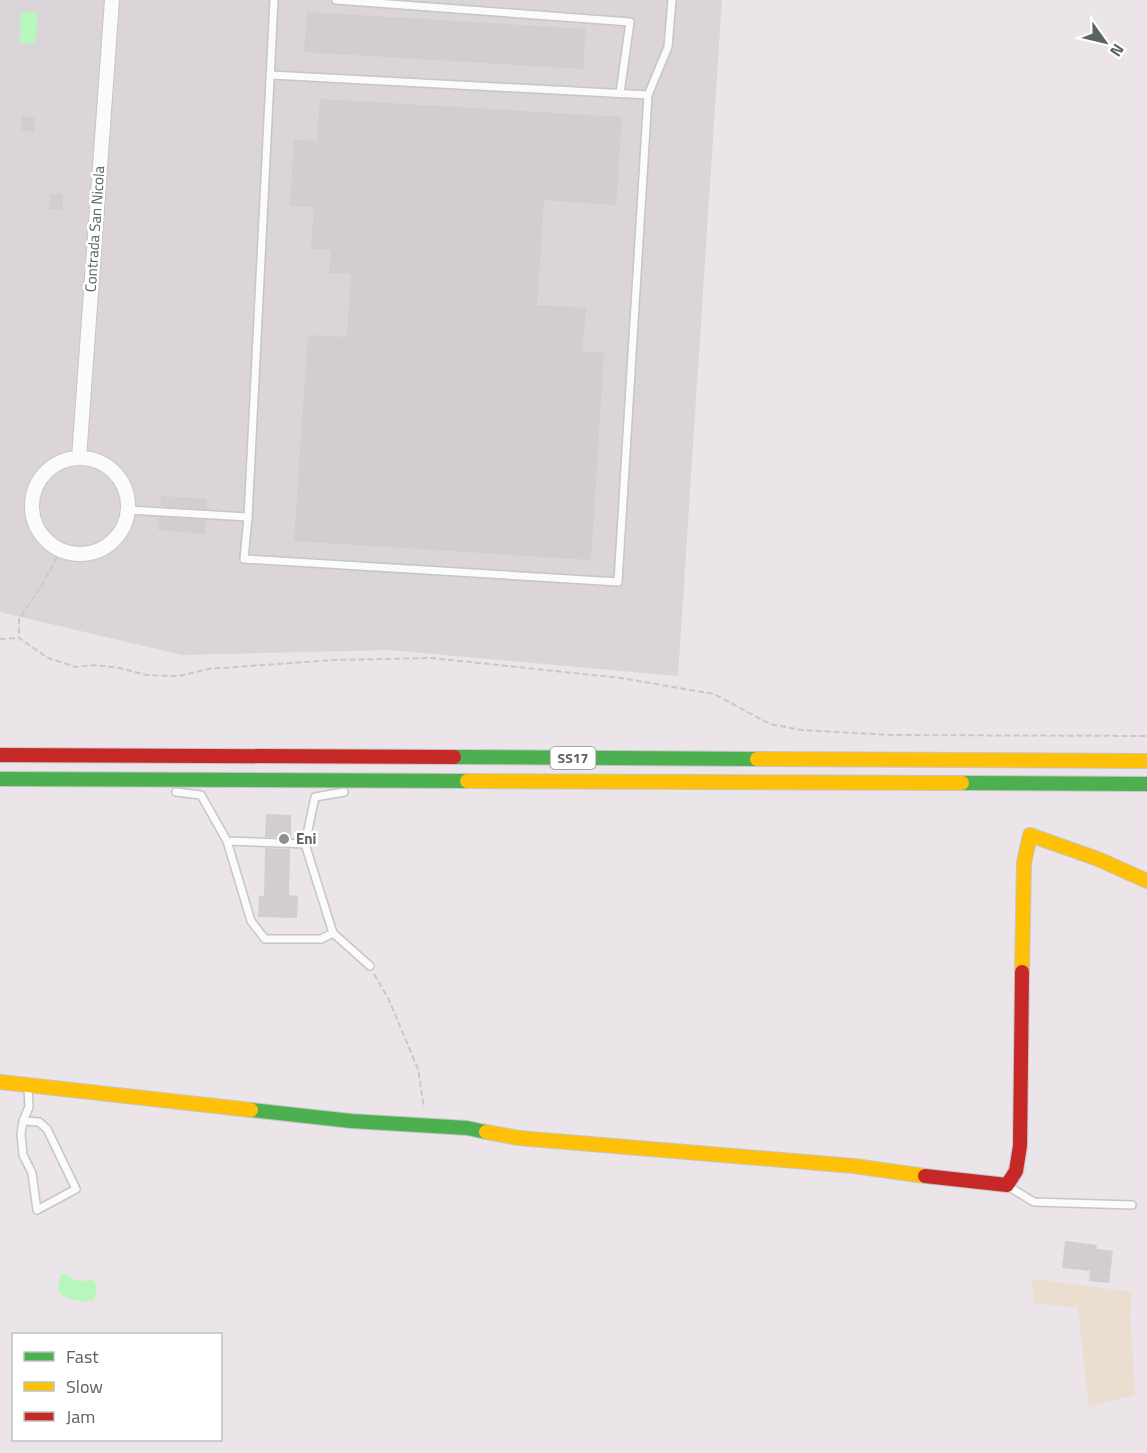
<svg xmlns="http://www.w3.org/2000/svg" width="1147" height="1453" viewBox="0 0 1147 1453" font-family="'Titillium Web',sans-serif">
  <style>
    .industrial { fill: #dbd4d8 }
    .green { fill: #e9ded0 }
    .water { fill: #b7f7be }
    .building { fill: #d2cdcf }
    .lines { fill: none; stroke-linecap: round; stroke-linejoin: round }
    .lane-casing { stroke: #c5c6c5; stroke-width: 10 }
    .street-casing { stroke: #c5c6c5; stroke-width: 16 }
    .fast-casing { stroke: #c5c6c4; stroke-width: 16 }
    .slow-casing { stroke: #c5c6c4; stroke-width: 16 }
    .jam-casing { stroke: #c5c6c4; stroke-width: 16 }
    .path { stroke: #c9c9c3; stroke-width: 2; stroke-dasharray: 6 3; stroke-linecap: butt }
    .lane { stroke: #fcfbfc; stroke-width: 7 }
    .street { stroke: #fcfbfc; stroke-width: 14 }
    .fast { stroke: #4caf50; stroke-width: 14 }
    .slow { stroke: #ffc107; stroke-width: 14 }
    .jam { stroke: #c62828; stroke-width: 14 }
    .poi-dot { fill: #8d918d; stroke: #fff; stroke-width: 2 }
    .labels { text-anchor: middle; stroke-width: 5; stroke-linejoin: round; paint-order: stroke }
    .shield { fill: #fff; stroke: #8c928d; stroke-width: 1.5 }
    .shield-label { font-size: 14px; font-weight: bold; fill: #5a645c }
    .street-label { font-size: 15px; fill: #5a645c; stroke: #fff }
    .poi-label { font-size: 15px; font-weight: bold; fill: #5a645c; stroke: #fff; text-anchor: start }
  </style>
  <rect width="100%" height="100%" fill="#ebe4e8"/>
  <polygon class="industrial" points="0,0 722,0 678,676 389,650 182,655 0,612"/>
  <polygon class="green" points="1032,1279 1132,1292 1130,1312 1135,1394 1089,1408 1078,1308 1034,1303"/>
  <g class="water">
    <polygon points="21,12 38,13 35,44 19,43"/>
    <path d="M 63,1273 L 77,1281 L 94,1280 L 97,1288 L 94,1300 C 82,1303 67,1301 58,1291 L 60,1275 Z"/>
  </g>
  <g class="building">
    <polygon points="307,12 586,29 583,69 304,52"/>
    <polygon points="320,99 622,117 616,205 544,200 537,305 586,308 582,352 604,353 591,560 294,541 308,335 347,337 351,274 329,273 331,250 311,249 314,207 290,206 294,140 317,141"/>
    <polygon points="22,116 35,118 34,132 21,130"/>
    <polygon points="51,194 63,194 63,210 49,209"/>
    <polygon points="161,496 207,499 207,509 160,506"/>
    <polygon points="159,517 206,520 205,534 158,530"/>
    <polygon points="266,814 291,815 291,838 265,837"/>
    <polygon points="265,848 290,849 289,895 298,896 297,918 258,917 259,896 264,896"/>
    <polygon points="1065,1241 1097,1245 1096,1249 1113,1251 1109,1283 1089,1281 1090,1271 1062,1268"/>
  </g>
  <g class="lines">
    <defs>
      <g id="lane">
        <polyline points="336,0 630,22 620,93"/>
        <polyline points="271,75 648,95 618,582 244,559 248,517 274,0"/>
        <polyline points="648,95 668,47 672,0"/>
        <polyline points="128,510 248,517"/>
        <polyline points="176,792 201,795 227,841 305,844 315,797 344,792"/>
        <polyline points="227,841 251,921 265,939 321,939 333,933 305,844"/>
        <polyline points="333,933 370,966"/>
        <polyline points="23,1121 39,1122 47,1129 76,1189 37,1210 32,1173 23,1155 21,1134 23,1121 29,1107 28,1088"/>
        <polyline points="1009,1187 1034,1202 1132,1205"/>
      </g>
      <g id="street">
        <polyline points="79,458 112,0"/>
        <circle cx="80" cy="506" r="48"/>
      </g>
      <g id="fast">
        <polyline points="454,757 757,759"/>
        <polyline points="0,779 467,781"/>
        <polyline points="962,783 1147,784"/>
        <polyline points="251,1110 351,1121 467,1128 486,1132"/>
      </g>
      <g id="slow">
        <polyline points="757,759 1147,761"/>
        <polyline points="467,781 962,783"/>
        <polyline points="1022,972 1024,863 1030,835 1098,859 1147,881"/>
        <polyline points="0,1082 251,1110"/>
        <polyline points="486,1132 519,1138 854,1166 925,1176"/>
      </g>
      <g id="jam">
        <polyline points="0,755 454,757"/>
        <polyline points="925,1176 1007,1185 1016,1171 1020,1146 1022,972"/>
      </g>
    </defs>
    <use href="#lane" class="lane-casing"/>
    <use href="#street" class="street-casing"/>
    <use href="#fast" class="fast-casing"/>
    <use href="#slow" class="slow-casing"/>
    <use href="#jam" class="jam-casing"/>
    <g class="path">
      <polyline points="61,549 42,585 19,619 19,638 48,658 76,667 94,665 120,668 146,675 179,676 208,669 334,660 432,658 621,678 714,694 770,724 801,730 890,735 1147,736"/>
      <polyline points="0,639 19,638"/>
      <polyline points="374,974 389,1000 418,1069 424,1108"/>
    </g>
    <use href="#lane" class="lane"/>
    <use href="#street" class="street"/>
    <use href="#fast" class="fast"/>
    <use href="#slow" class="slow"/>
    <use href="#jam" class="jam"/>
  </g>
  <circle class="poi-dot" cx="284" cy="839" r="6"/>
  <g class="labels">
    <rect class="shield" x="550.5" y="747" width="45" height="22" rx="4.5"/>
    <g class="shield-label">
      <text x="573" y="763">SS17</text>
    </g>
    <g class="street-label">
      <text transform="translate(95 229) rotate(-86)" y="5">Contrada San Nicola</text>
    </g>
    <g class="poi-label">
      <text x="296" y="844">Eni</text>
    </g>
  </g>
  <rect x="12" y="1333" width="210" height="108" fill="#ffffff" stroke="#bdc1be" stroke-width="1.5"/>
  <rect x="24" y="1352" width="30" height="9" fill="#4caf50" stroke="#bdc1be" stroke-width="1.5"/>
  <text x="66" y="1363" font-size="18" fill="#5a645c">Fast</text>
  <rect x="24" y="1382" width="30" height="9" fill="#ffc107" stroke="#bdc1be" stroke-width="1.5"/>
  <text x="66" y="1393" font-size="18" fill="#5a645c">Slow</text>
  <rect x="24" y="1412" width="30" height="9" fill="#c62828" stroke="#bdc1be" stroke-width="1.5"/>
  <text x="66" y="1423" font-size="18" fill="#5a645c">Jam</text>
  <g transform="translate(1105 42) rotate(124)" stroke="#ffffff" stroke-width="4.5" paint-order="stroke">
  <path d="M0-4.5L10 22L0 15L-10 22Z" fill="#5a645c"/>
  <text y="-9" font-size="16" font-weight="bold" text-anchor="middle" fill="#5a645c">N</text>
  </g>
</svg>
